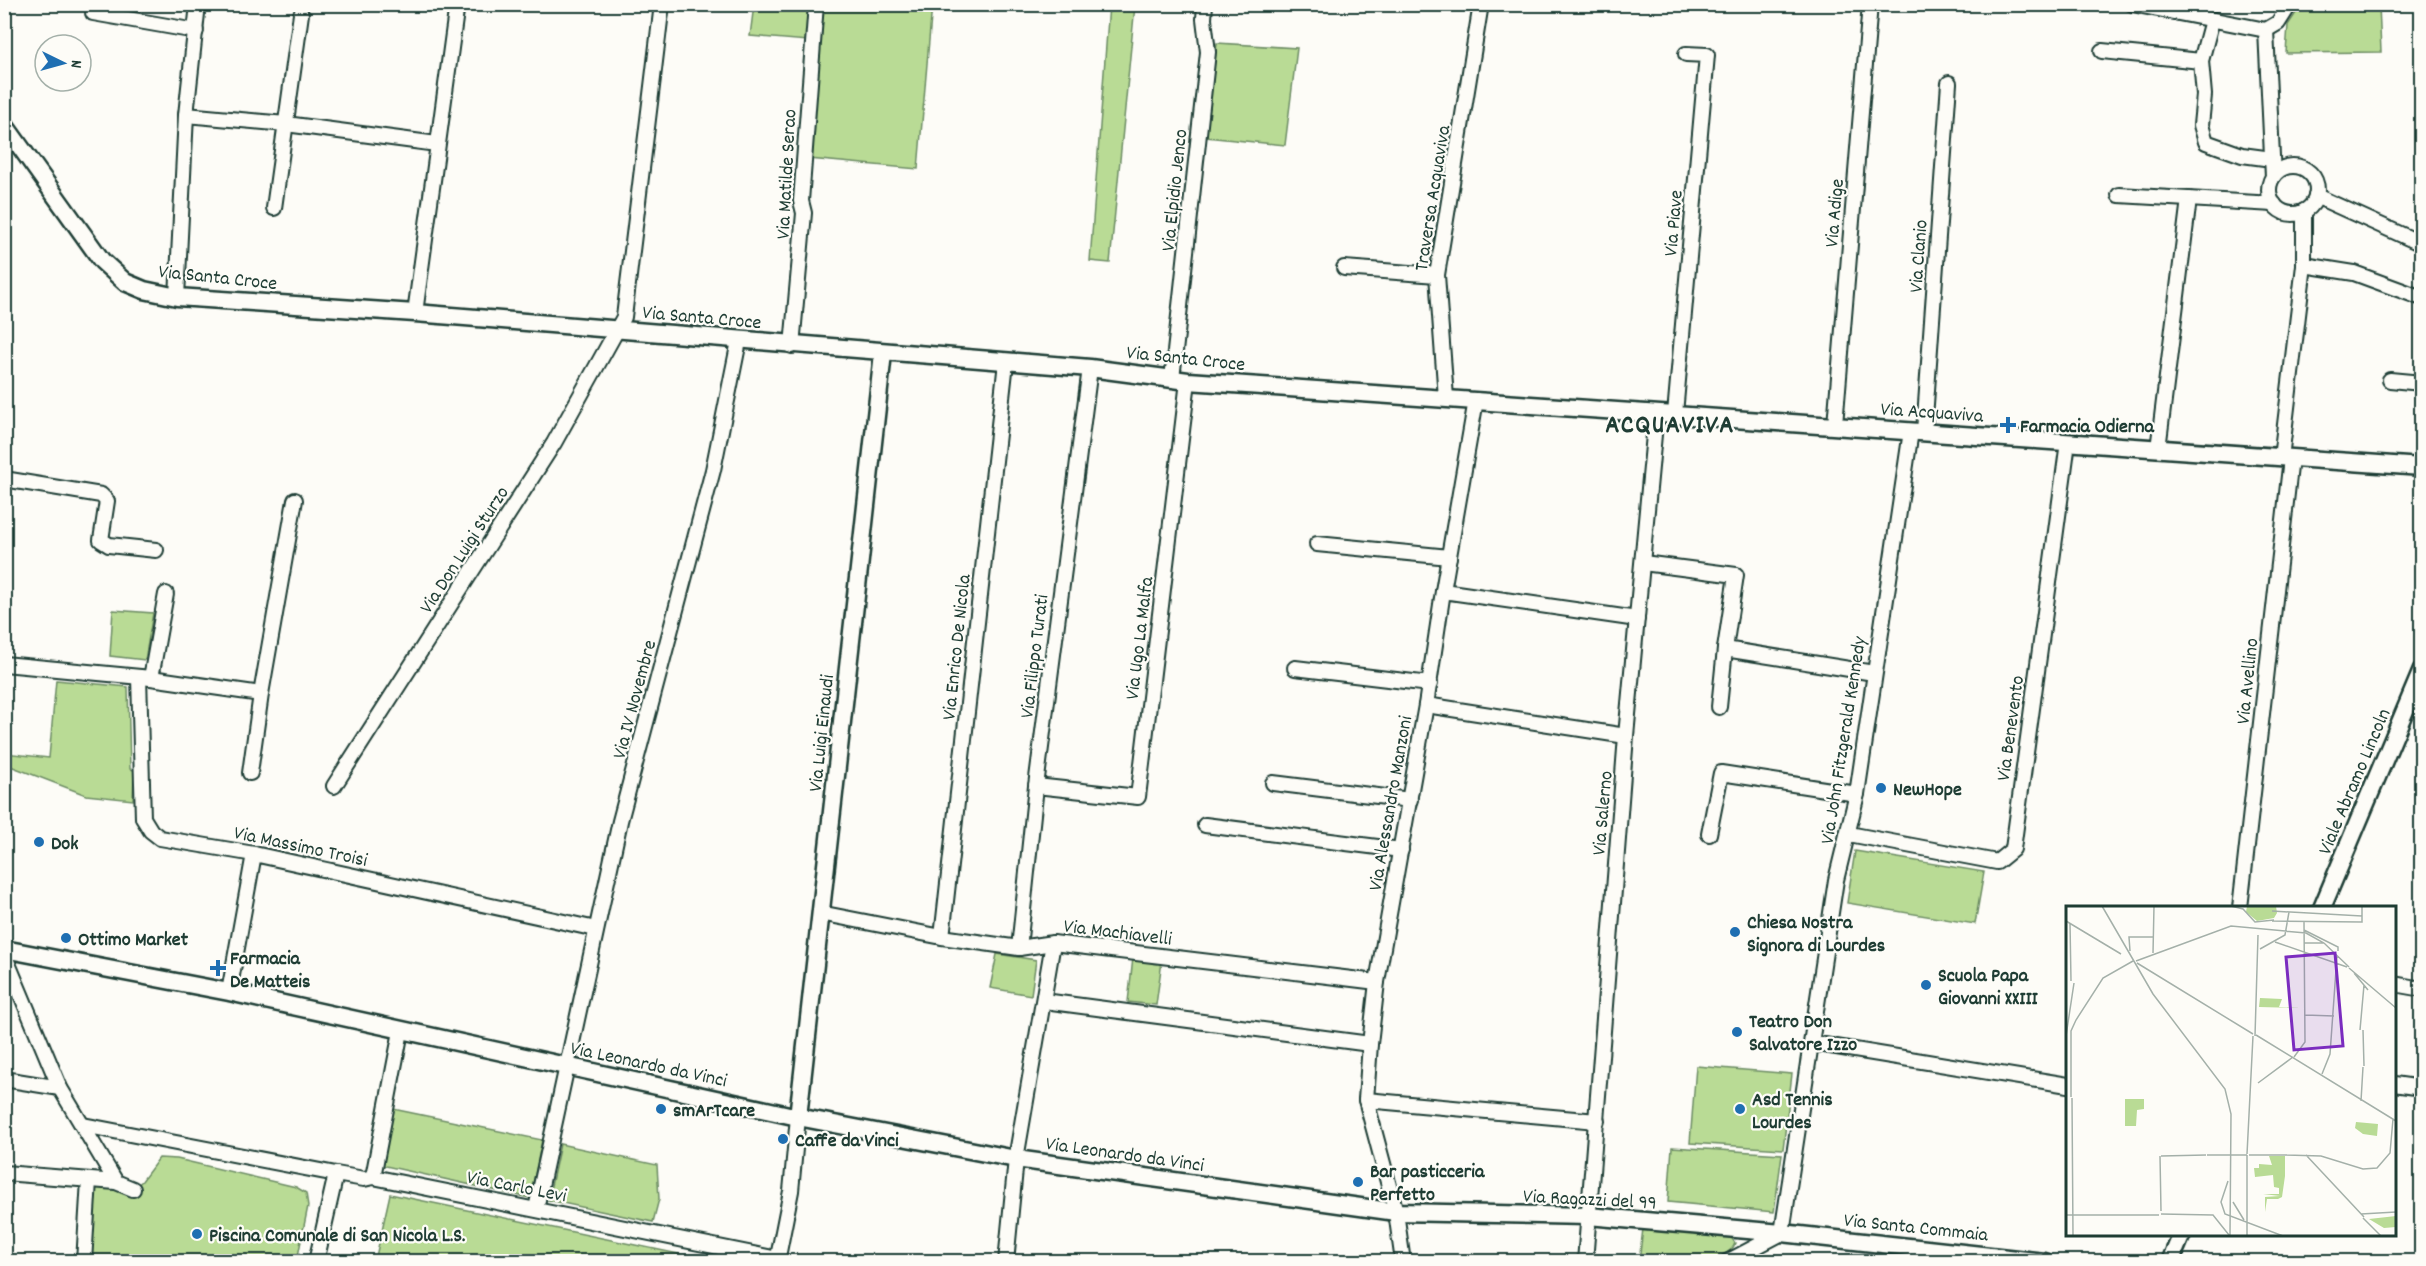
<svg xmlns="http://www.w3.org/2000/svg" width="2426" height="1266" viewBox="0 0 2426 1266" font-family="Dekko,sans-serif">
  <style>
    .green { fill: #b9db95; stroke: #6c8c64; stroke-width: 1.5 }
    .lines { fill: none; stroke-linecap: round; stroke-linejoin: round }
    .minor-casing { stroke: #1f3d34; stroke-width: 18 }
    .tertiary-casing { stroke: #1f3d34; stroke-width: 21 }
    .minor { stroke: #fdfcf7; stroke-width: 14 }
    .tertiary { stroke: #fdfcf7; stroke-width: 16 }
    .poi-dot { fill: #1f6fb2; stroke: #fdfcf7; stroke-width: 2 }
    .labels { text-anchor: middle; stroke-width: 4.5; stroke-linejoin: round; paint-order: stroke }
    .street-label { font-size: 20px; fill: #1f3d34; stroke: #fdfcf7 }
    .poi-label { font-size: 20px; font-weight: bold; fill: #1f3d34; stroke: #fdfcf7; text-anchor: start }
    .district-label { font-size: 26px; font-weight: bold; letter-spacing: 1.5px; fill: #1f3d34; stroke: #fdfcf7 }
    .inset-road { fill: none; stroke: #a4b0a9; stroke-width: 1.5 }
    .view { fill: #7b2cbf; fill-opacity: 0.15; stroke: #7b2cbf; stroke-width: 3 }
    .inset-edge { fill: none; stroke: #1f3d34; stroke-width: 3 }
  </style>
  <rect width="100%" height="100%" fill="#fdfcf7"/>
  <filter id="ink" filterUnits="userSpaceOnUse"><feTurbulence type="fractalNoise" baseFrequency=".0167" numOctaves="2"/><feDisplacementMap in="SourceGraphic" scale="12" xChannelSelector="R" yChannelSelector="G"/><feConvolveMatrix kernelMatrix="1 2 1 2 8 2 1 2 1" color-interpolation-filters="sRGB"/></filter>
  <g filter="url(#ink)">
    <g class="green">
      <polygon points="2302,4 2379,5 2381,52 2286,53 2288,25"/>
      <polygon points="754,5 811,8 808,41 750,36"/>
      <polygon points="821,5 932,5 918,169 809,159"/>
      <polygon points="1109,5 1135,5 1110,263 1090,261"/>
      <polygon points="1217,43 1297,48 1285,145 1206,137"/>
      <polygon points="113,610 153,613 145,660 110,656"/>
      <polygon points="56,680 128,687 130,769 134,770 133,800 86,795 5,764 5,753 49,758"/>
      <polygon points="1855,851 1984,872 1975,924 1847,903"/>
      <polygon points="997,954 1036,960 1031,995 990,988"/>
      <polygon points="1133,958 1162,961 1156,1005 1128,1002"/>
      <polygon points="1696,1066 1792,1074 1783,1149 1690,1143"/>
      <polygon points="393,1109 542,1140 530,1198 381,1165"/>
      <polygon points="560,1144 657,1165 659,1199 653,1222 548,1200"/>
      <polygon points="1672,1147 1782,1154 1774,1212 1668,1202"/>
      <polygon points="159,1158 177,1159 296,1187 306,1193 308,1206 297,1261 90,1262 95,1188 133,1189 142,1181"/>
      <polygon points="390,1194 712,1261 375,1261"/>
      <path d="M 1643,1229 L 1731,1237 L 1735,1243 C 1729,1266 1661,1262 1639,1261 Z"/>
    </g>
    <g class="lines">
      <defs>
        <g id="minor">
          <polyline points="2132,4 2266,30 2273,177"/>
          <polyline points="93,13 196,31"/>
          <polyline points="2266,30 2278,23 2290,4"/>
          <polyline points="2102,51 2201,61 2212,20"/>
          <polyline points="2201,61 2204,95 2201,125 2206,142 2242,155 2272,159"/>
          <polyline points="186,115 286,124 437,144"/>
          <circle cx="2293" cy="190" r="24"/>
          <polyline points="2119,195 2274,204"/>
          <polyline points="2316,196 2422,244"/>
          <polyline points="274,208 301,14"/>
          <polyline points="2304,265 2354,273 2422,298"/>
          <polyline points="1344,268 1437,275"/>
          <polyline points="177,297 186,115 198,4"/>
          <polyline points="415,313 457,4"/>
          <polyline points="792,346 804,213 801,201 816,4"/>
          <polyline points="1172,379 1208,52 1204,19 1205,4"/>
          <polyline points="2390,380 2422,383"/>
          <polyline points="1446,398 1437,275 1481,4"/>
          <polyline points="1675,414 1707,55 1686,54"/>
          <polyline points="1835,425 1870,4"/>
          <polyline points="1924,432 1949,83"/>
          <polyline points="2158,449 2189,199"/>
          <polyline points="2281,458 2304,265 2304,211"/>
          <polyline points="4,479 101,495 107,501 101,540 109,545 156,550"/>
          <polyline points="1317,544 1449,557"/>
          <polyline points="1643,563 1736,575 1725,649 1874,673"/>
          <polyline points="1443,591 1637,619"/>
          <polyline points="4,664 151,678 261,694"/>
          <polyline points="1295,668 1430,684"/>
          <polyline points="139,677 143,818 151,831 160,838 254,854 596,929"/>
          <polyline points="151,678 166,594"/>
          <polyline points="1426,705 1626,736"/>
          <polyline points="1719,707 1725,649"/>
          <polyline points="250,773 261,694 295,500"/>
          <polyline points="1273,783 1410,800"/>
          <polyline points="334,786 554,443 624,317 662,4"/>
          <polyline points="1036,786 1138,797 1188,381"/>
          <polyline points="1205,825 1401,850"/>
          <polyline points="1709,834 1721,773 1857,794"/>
          <polyline points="1849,834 1997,862 2013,849 2068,442"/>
          <polyline points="2240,908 2291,458"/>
          <polyline points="820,913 942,937 1019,948 1053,943 1377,982"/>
          <polyline points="942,937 1006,362"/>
          <polyline points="1019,948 1036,786 1090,368"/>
          <polyline points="4,954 60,1088 116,1182"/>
          <polyline points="2394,984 2422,989"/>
          <polyline points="229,992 254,854"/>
          <polyline points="1044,1001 1370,1044"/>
          <polyline points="1812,1043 2068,1085"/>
          <polyline points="4,1079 60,1088"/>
          <polyline points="2394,1084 2422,1088"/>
          <polyline points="1366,1100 1597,1121"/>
          <polyline points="83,1125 336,1174"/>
          <polyline points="4,1173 116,1182 133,1189"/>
          <polyline points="373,1177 401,1031"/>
          <polyline points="536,1209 620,821 713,470 739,341"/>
          <polyline points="84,1262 89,1180"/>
          <polyline points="316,1262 336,1174 364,1179 373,1177 778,1259"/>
          <polyline points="777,1262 791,1191 798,1117"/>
          <polyline points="1006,1262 1016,1159 1053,943"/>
          <polyline points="1403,1262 1396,1212 1366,1100 1370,1044 1377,982 1426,705 1443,591 1476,400"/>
          <polyline points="1585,1262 1626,736 1656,413"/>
          <polyline points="1727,1262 1782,1233 1836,880 1857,794 1911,431"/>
        </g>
        <g id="tertiary">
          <polyline points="4,124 102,261 125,282 144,290 177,297 415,313 1090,368 1188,381 2422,467"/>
          <polyline points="2322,908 2422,670"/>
          <polyline points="4,949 229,992 798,1117 1016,1159 1396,1212 1588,1216 1782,1233 2045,1262"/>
          <polyline points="798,1117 883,353"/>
          <polyline points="2170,1262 2182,1234"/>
        </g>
      </defs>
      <use href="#minor" class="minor-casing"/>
      <use href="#tertiary" class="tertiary-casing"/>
      <use href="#minor" class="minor"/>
      <use href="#tertiary" class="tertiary"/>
    </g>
  </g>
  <g class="poi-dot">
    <path d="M2005 416h6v6h6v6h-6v6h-6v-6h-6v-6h6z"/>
    <circle cx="1881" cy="788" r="6"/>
    <circle cx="39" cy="842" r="6"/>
    <circle cx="1735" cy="932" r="6"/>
    <circle cx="66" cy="938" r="6"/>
    <path d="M215 959h6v6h6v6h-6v6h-6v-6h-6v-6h6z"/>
    <circle cx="1926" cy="985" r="6"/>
    <circle cx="1737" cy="1032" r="6"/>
    <circle cx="661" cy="1109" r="6"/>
    <circle cx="1740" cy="1109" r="6"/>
    <circle cx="783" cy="1139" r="6"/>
    <circle cx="1358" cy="1182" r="6"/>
    <circle cx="197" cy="1234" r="6"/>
  </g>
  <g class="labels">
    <g class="street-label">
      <text transform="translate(785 174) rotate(-87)" y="7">Via Matilde Serao</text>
      <text transform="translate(1173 190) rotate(-84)" y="7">Via Elpidio Jenco</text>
      <text transform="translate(1431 198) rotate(-81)" y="7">Traversa Acquaviva</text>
      <text transform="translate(1833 213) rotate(-85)" y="7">Via Adige</text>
      <text transform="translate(1672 223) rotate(-85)" y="7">Via Piave</text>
      <text transform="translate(1917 256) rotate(-86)" y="7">Via Clanio</text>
      <text transform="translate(218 276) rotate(6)" y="7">Via Santa Croce</text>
      <text transform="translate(702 316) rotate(5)" y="7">Via Santa Croce</text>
      <text transform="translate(1186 357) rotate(6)" y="7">Via Santa Croce</text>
      <text transform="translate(1932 411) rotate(4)" y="7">Via Acquaviva</text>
      <text transform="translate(463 549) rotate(-57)" y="7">Via Don Luigi Sturzo</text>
      <text transform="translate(1138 638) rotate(-83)" y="7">Via Ugo La Malfa</text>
      <text transform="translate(955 647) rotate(-84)" y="7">Via Enrico De Nicola</text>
      <text transform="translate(1033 656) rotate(-83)" y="7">Via Filippo Turati</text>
      <text transform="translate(2246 681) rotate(-84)" y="7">Via Avellino</text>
      <text transform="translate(633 699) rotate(-75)" y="7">Via IV Novembre</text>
      <text transform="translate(2009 728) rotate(-82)" y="7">Via Benevento</text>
      <text transform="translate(820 733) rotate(-84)" y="7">Via Luigi Einaudi</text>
      <text transform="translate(1842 740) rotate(-81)" y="7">Via John Fitzgerald Kennedy</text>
      <text transform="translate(2353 781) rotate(-67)" y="7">Viale Abramo Lincoln</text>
      <text transform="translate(1389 803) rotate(-80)" y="7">Via Alessandro Manzoni</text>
      <text transform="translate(1601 813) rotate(-85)" y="7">Via Salerno</text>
      <text transform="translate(301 845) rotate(12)" y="7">Via Massimo Troisi</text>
      <text transform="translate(1118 931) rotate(7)" y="7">Via Machiavelli</text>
      <text transform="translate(649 1063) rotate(12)" y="7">Via Leonardo da Vinci</text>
      <text transform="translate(1125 1153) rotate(8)" y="7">Via Leonardo da Vinci</text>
      <text transform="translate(517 1185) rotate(11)" y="7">Via Carlo Levi</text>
      <text transform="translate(1590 1198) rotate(3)" y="7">Via Ragazzi del 99</text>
      <text transform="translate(1916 1226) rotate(6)" y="7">Via Santa Commaia</text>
    </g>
    <g class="poi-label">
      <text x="2020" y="432">Farmacia Odierna</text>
      <text x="1893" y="795">NewHope</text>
      <text x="51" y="849">Dok</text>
      <text x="1747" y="928">Chiesa Nostra<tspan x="1747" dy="23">Signora di Lourdes</tspan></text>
      <text x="78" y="945">Ottimo Market</text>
      <text x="230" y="964">Farmacia<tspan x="230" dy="23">De Matteis</tspan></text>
      <text x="1938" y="981">Scuola Papa<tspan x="1938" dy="23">Giovanni XXIII</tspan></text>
      <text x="1749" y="1027">Teatro Don<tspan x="1749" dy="23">Salvatore Izzo</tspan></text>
      <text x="1752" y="1105">Asd Tennis<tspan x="1752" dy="23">Lourdes</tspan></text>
      <text x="673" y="1116">smArTcare</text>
      <text x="795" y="1146">Caffe da Vinci</text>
      <text x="1370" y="1177">Bar pasticceria<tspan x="1370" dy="23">Perfetto</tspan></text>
      <text x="209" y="1241">Piscina Comunale di San Nicola L.S.</text>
    </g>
    <g class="district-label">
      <text x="1670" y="432">ACQUAVIVA</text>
    </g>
  </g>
  <g transform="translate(2066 906)">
    <rect width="330" height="330" fill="#fdfcf7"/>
    <path d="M 181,0 L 210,0 L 211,7 L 208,12 L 191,15 L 180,6 ZM 194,92 L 216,93 L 213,101 L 235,102 L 193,101 ZM 59,193 L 78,193 L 78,203 L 71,204 L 70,220 L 59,220 ZM 290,216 L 312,218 L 311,230 L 297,228 L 289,222 ZM 203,250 L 219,250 L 219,270 L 216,291 L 212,293 L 201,293 L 199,306 L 199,291 L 214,290 L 197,288 L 213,288 L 213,282 L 208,281 L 207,269 L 189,271 L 188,262 L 193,262 L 193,258 L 206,259 ZM 330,310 L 330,321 L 318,322 L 303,313 Z" fill="#b9db95"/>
    <path class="inset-road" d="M 36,0 L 87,88 L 159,183 L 165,208 L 164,330M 165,0 L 177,3 L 189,16 L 208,14M 206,5 L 296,10M 0,15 L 55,48M 206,15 L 296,16 L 296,0M 4,17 L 5,75M 238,24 L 272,41 L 272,45M 209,36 L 281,61M 238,37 L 258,37M 194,43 L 219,29 L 223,6M 64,45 L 63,31 L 88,31M 87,47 L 88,0M 70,55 L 165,20 L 240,27 L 258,37 L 283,61M 71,57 L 187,128M 283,62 L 330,102M 288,67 L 302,84M 239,109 L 268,110M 294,124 L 298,79M 297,124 L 298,160M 190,129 L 330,215M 0,130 L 8,77M 189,130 L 192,29M 228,151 L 239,136 L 238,16M 256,168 L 264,148 L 271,50M 192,177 L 227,151M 5,191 L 5,125 L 10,114 L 37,72 L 67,55M 6,192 L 7,330M 295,195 L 297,161M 181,248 L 187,130M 141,249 L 181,249M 181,249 L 181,330M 183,249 L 221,249M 220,249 L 255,250 L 297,263 L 311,262 L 324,247 L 327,213M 240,249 L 298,311M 94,250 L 95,305M 95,250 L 140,249M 162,275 L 155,296 L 159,308 L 217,330M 167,296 L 178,314M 95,308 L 147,309 L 163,329M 295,308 L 330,306M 0,309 L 93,309M 297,312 L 315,330"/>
    <path class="view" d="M 269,47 L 277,140 L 228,144 L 220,51 Z"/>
    <rect width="330" height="330" class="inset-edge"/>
  </g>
  <rect width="2426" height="1266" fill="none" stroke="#fdfcf7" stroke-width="24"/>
  <rect x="12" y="12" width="2402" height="1242" fill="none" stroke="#1f3d34" stroke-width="2" filter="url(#ink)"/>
  <g transform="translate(63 63) rotate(95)"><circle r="28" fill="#fdfcf7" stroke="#a4b0a9" stroke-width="1.5"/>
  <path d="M0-4.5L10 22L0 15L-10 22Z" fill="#1f6fb2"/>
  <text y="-9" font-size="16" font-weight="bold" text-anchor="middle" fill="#1f3d34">N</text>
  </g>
</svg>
